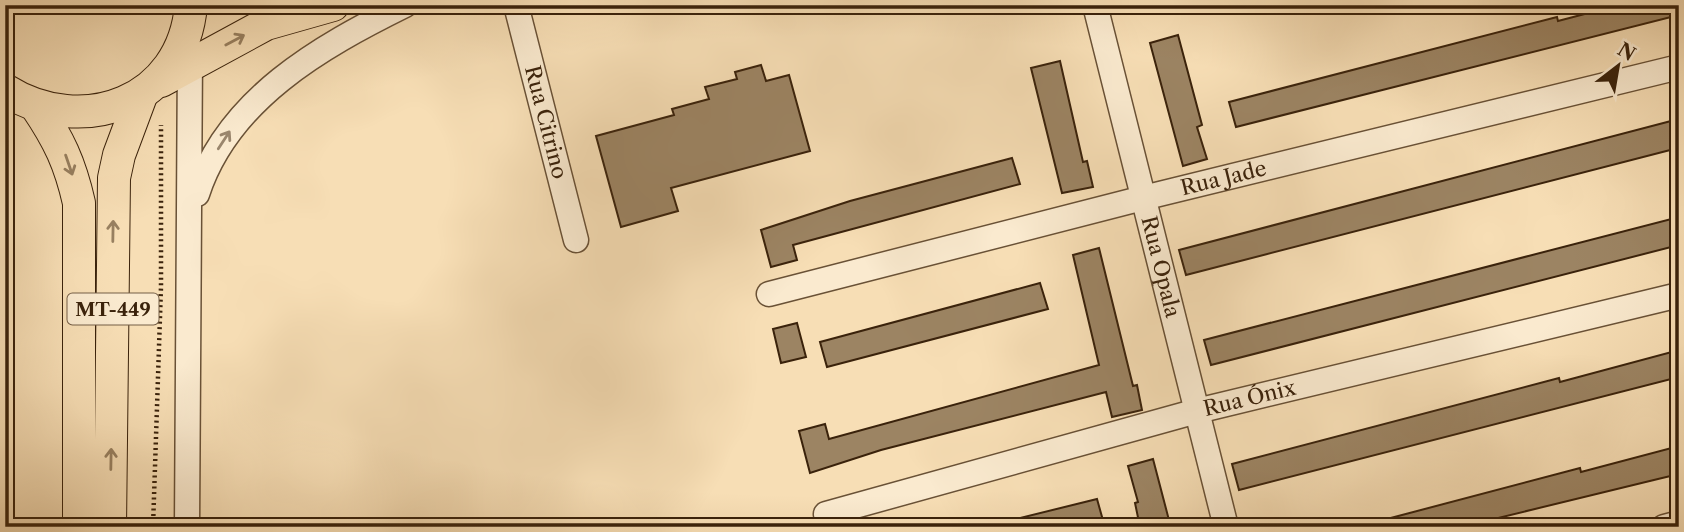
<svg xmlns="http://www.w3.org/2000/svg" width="1684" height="532" viewBox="0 0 1684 532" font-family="'Libre Caslon Text',serif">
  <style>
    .building { fill: #9c8463; stroke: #3a220b; stroke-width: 2 }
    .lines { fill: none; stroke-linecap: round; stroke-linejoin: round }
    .minor-casing { stroke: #695136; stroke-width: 27 }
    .major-casing { stroke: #3a220b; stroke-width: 34 }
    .path { stroke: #3a220b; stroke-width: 4.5; stroke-dasharray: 2 3.5; stroke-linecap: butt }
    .minor { stroke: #faeacf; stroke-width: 24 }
    .major { stroke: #f7deb5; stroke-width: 32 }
    .oneway { stroke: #988060 }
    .oneway2 { stroke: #9a866d }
    .labels { text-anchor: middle; stroke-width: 7; stroke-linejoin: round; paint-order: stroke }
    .shield { fill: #faeacf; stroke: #745e46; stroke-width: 2 }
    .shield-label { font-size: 19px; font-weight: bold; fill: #3a220b }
    .street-label { font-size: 21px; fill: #3a220b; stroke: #faeacf }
  </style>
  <rect width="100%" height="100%" fill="#f7deb5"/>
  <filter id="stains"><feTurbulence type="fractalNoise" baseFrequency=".00286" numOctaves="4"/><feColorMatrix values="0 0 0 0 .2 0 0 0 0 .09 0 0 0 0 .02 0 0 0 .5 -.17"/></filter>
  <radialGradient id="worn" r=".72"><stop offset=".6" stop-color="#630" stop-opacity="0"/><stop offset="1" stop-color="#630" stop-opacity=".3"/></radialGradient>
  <g class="building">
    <polygon points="1619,5 1679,5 1679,15 1236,127 1229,102 1557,17 1558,21"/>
    <polygon points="1178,35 1202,125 1197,127 1207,159 1183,166 1150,43"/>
    <polygon points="1060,61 1083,162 1087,161 1093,187 1062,193 1031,68"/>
    <polygon points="761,65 766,81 789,75 810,151 671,188 678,211 621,227 596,136 674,115 672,109 709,99 705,87 737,79 735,72"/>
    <polygon points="1671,121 1678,148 1186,275 1179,250"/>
    <polygon points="1012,158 1020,184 793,245 797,260 771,267 761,230 850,201"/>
    <polygon points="1679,217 1679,245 1211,365 1204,340"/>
    <polygon points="1099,248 1133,386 1137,385 1142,410 1112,417 1106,392 881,450 810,473 799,431 825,424 829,439 1099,365 1073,255"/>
    <polygon points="1040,283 1048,309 827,367 820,342"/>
    <polygon points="797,323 806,357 781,363 773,329"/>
    <polygon points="1679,350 1679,377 1239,490 1232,464 1559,378 1560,382"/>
    <polygon points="1679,446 1679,474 1658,479 1461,527 1384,527 1383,520 1580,468 1581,472"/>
    <polygon points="1153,459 1170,524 1140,527 1135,503 1138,502 1128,466"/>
    <polygon points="1097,499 1104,524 1013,527 1012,520"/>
  </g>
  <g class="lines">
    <defs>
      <g id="minor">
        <path id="s1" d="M 516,5 L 576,240"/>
        <path id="s2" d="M 1095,5 L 1226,527"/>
        <path d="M 197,194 C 228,99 320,47 405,5"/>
        <path id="s3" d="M 769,294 L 1143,198 L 1679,67"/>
        <path id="s4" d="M 826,514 L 1197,411 L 1679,295"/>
        <polyline points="187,527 190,52"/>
        <polyline points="1664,527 1679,523"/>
      </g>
      <g id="major">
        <polyline points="161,81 266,24 333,5"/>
        <path d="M 5,90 C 83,139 183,102 191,5"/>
        <path d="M 36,106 C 59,140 70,163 79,203 L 79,527"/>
        <polyline points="110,527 114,178 119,155 141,96"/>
      </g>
    </defs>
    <use href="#minor" class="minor-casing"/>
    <use href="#major" class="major-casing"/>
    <polyline class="path" points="153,527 161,287 161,125"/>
    <use href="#minor" class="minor"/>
    <use href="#major" class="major"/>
  </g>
  <defs><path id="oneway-shaft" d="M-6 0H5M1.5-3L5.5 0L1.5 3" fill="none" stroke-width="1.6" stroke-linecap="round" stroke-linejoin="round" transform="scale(1.75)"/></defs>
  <g class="oneway">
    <use href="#oneway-shaft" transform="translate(235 40) rotate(-28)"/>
    <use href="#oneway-shaft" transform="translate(69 165) rotate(71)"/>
    <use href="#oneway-shaft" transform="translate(113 231) rotate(-89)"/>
    <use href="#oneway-shaft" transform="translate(111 459) rotate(-89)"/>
  </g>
  <use class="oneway2" href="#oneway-shaft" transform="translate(224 140) rotate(-57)"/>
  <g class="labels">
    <rect class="shield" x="67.5" y="293.5" width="91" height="31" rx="5"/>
    <g class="shield-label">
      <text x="113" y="316">MT-449</text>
    </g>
    <g class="street-label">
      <text dy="7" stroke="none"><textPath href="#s1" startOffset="121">Rua Citrino</textPath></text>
      <text dy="7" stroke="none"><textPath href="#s3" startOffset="469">Rua Jade</textPath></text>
      <text dy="7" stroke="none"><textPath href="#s2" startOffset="270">Rua Opala</textPath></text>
      <text dy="7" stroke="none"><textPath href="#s4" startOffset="439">Rua Ónix</textPath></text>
    </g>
  </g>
  <rect width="1684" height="532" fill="none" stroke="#f7deb5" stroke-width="28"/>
  <rect x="7" y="7" width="1670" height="518" fill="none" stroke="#3a220b" stroke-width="3.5"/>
  <rect x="14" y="14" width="1656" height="504" fill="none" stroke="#3a220b" stroke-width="2"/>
  <g transform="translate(1618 66) rotate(31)" stroke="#faeacf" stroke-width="5" paint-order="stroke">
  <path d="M0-5L12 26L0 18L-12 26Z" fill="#3a220b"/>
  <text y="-10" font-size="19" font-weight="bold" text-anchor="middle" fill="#3a220b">N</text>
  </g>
  <rect width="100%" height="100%" filter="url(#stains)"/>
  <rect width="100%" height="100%" fill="url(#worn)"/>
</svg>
